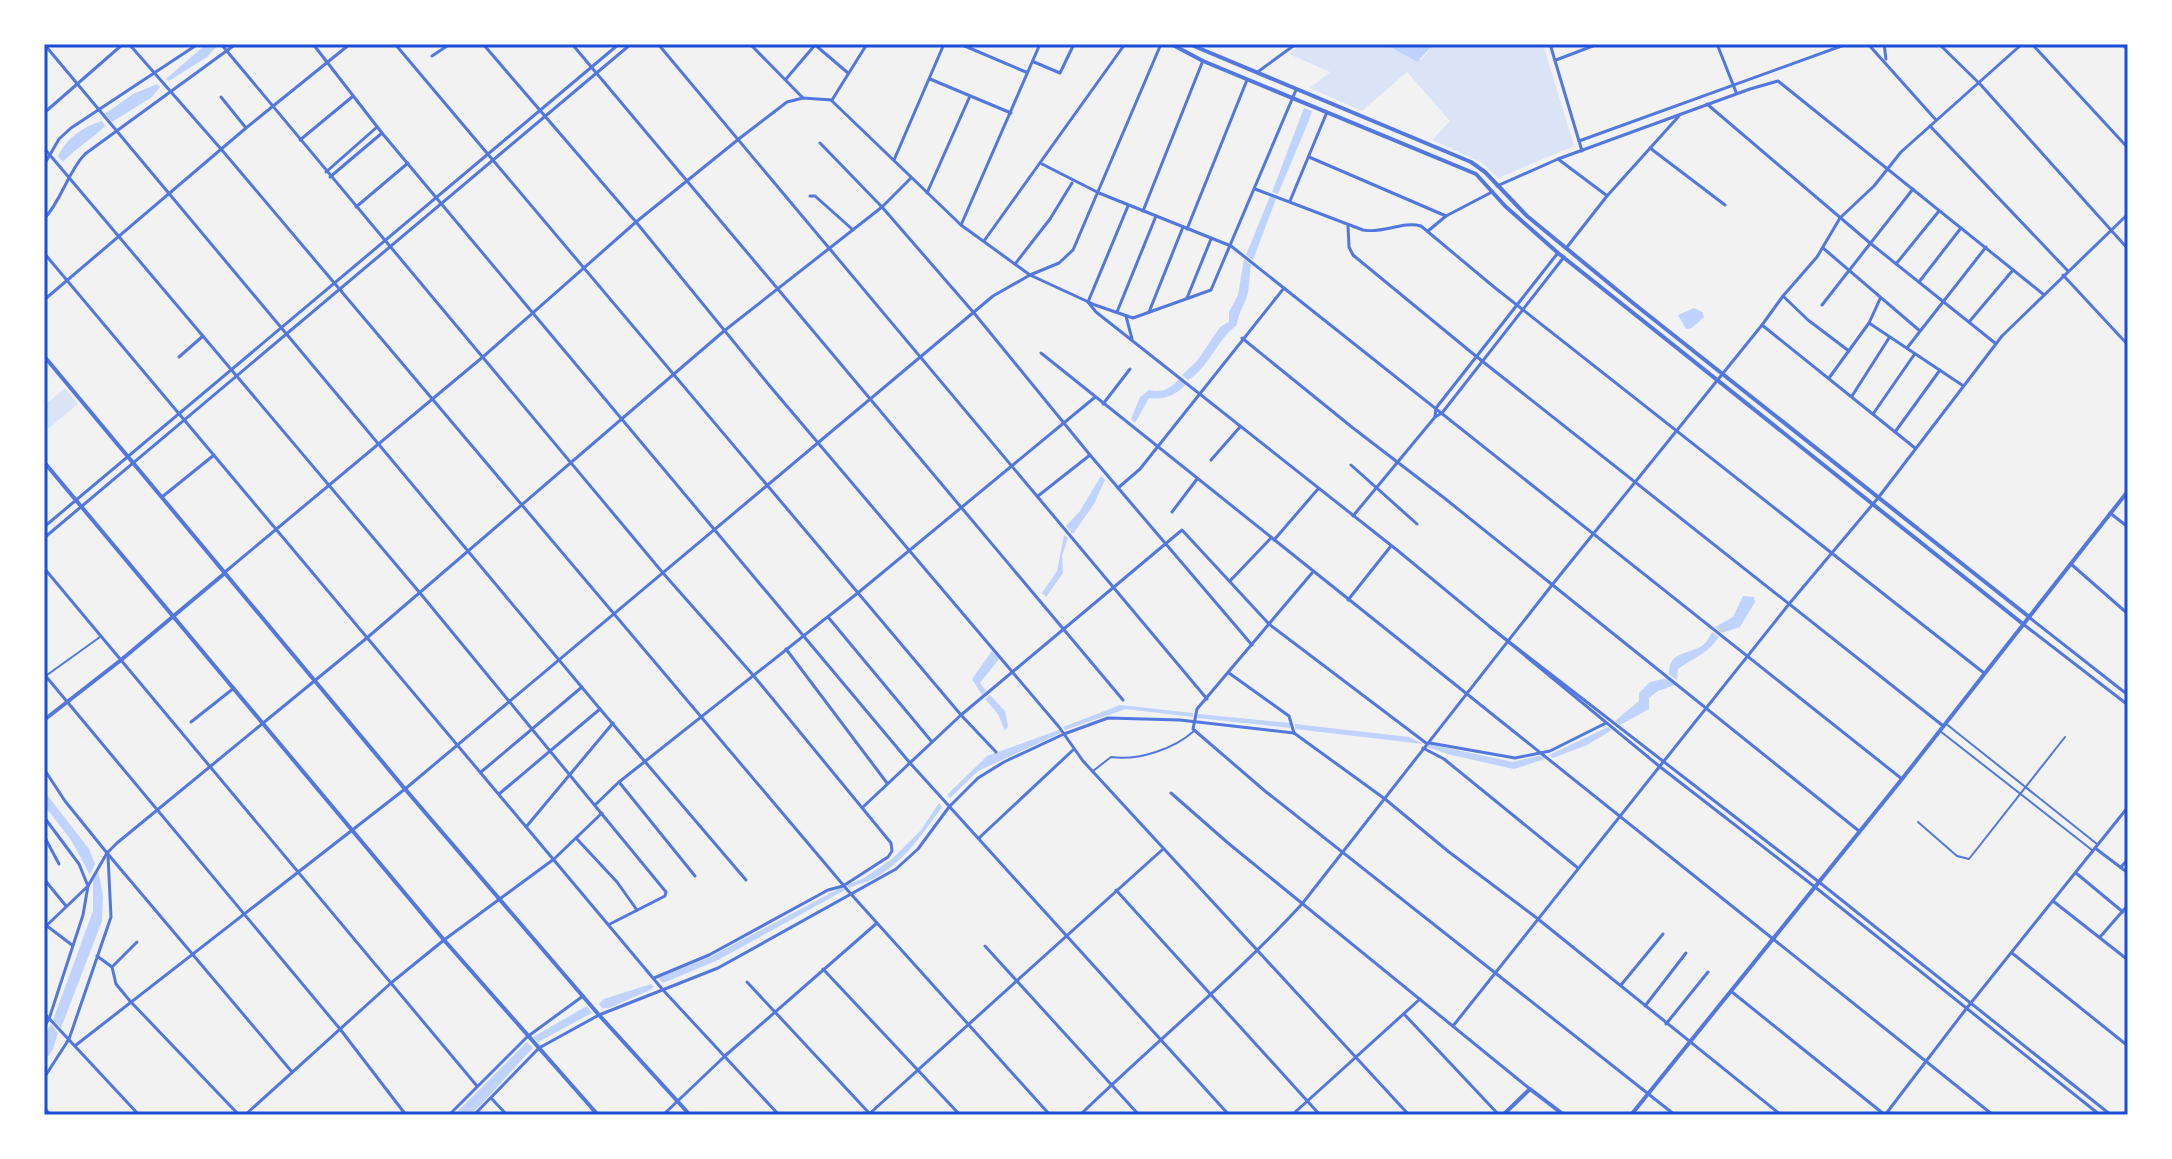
<svg xmlns="http://www.w3.org/2000/svg" width="2172" height="1159" viewBox="0 0 2172 1159" font-family="Figtree,sans-serif">
  <style>
    .green { fill: #dbe4f7 }
    .water { fill: #bfd3fe }
    .lines { fill: none; stroke-linecap: round; stroke-linejoin: round }
    .service { stroke: #5277de; stroke-width: 2 }
    .pedestrian { stroke: #5277de; stroke-width: 2 }
    .minor { stroke: #5277de; stroke-width: 3 }
    .tertiary { stroke: #5277de; stroke-width: 4 }
    .neatline { fill: none; stroke: #1d4ed8; stroke-width: 3 }
  </style>
  <rect width="100%" height="100%" fill="#f2f2f2"/>
  <g class="green">
    <polygon points="1302,44 1385,44 1415,61 1422,59 1434,44 1543,44 1574,146 1498,178 1481,162 1432,140 1450,121 1407,72 1362,111 1310,88 1330,72 1289,54"/>
    <polygon points="65,388 78,404 49,428 44,422 44,406"/>
  </g>
  <g class="water">
    <polygon points="206,44 217,46 207,57 169,81 166,79"/>
    <polygon points="1385,44 1434,44 1417,62"/>
    <polygon points="157,84 160,87 152,97 112,122 105,114 133,94"/>
    <polygon points="1304,108 1312,111 1309,120 1278,194 1272,192"/>
    <path d="M 102,121 L 105,126 C 92,139 76,148 63,162 L 58,156 C 67,138 82,127 102,121 Z"/>
    <polygon points="1270,196 1276,199 1253,260 1246,255"/>
    <path d="M 1244,259 L 1251,265 C 1249,276 1250,288 1246,299 C 1242,310 1238,313 1237,325 C 1216,340 1210,367 1188,380 L 1182,375 L 1197,361 L 1220,327 L 1229,322 L 1229,312 L 1238,295 Z"/>
    <polygon points="1694,308 1702,312 1704,317 1692,328 1686,329 1678,315"/>
    <path d="M 1179,379 L 1186,384 C 1176,396 1163,400 1149,398 L 1135,423 L 1131,419 L 1140,397 L 1149,390 C 1162,393 1170,389 1179,379 Z"/>
    <polygon points="1101,476 1105,480 1094,504 1073,534 1066,526 1080,511"/>
    <polygon points="1064,535 1068,538 1062,556 1063,573 1046,597 1042,593 1057,571"/>
    <polygon points="1743,596 1754,597 1755,602 1740,627 1722,633 1715,627 1733,617"/>
    <path d="M 1712,632 L 1719,637 C 1705,656 1696,656 1678,669 L 1677,680 L 1669,674 C 1669,652 1685,655 1700,647 C 1706,644 1709,637 1712,632 Z"/>
    <polygon points="992,651 999,659 980,683 986,691 982,695 972,679"/>
    <polygon points="1667,678 1675,685 1658,691 1649,698 1649,709 1620,725 1615,721 1639,701 1639,693 1650,682"/>
    <polygon points="990,695 1005,711 1008,726 1005,731 998,714 985,699"/>
    <polygon points="1120,705 1193,713 1193,717 1126,709 1065,730 1063,727"/>
    <polygon points="1198,714 1290,723 1290,728 1197,718"/>
    <polygon points="1295,724 1409,737 1423,744 1312,731 1295,729"/>
    <polygon points="1608,727 1612,730 1587,745 1553,758 1549,755"/>
    <polygon points="1059,730 1061,733 978,771 950,798 947,795 987,756"/>
    <polygon points="1429,744 1513,762 1542,755 1545,759 1514,769 1451,755 1427,747"/>
    <polygon points="44,791 89,849 95,864 90,875 71,840 44,805"/>
    <path d="M 939,803 L 942,807 C 921,836 904,862 873,879 C 865,883 857,884 849,888 L 847,885 L 864,878 L 893,858 L 921,830 Z"/>
    <polygon points="98,870 103,896 102,921 61,1028 53,1020 93,911 93,879"/>
    <polygon points="842,887 845,890 718,960 663,983 658,978 710,957"/>
    <polygon points="651,984 654,987 650,990 609,1008 602,1008 599,1004 604,999"/>
    <polygon points="587,1006 592,1013 538,1042 533,1037"/>
    <polygon points="51,1024 58,1033 53,1049 44,1062 44,1037"/>
    <path d="M 527,1042 L 533,1048 C 511,1070 493,1094 470,1115 L 454,1115 Z"/>
  </g>
  <g class="lines">
    <g class="service">
      <polyline points="47,675 100,637"/>
      <polyline points="1945,723 2097,844"/>
      <polyline points="1940,731 2092,850"/>
      <polyline points="1918,822 1957,856 1969,859 2065,737"/>
    </g>
    <path class="pedestrian" d="M 1093,771 L 1111,757 C 1138,761 1174,749 1194,731"/>
    <g class="minor">
      <polyline points="44,44 600,709 746,880"/>
      <polyline points="129,44 221,149 850,893 1050,1115"/>
      <polyline points="221,44 663,573 753,675 891,843 892,851 888,857 843,886 828,890 709,955 654,978"/>
      <polyline points="313,44 382,133 910,763 1229,1115"/>
      <polyline points="395,44 961,715 996,752"/>
      <polyline points="483,44 636,222 769,385 1059,727 1083,761 1409,1115"/>
      <polyline points="572,44 1123,700"/>
      <polyline points="658,44 1207,699"/>
      <polyline points="750,44 803,98"/>
      <polyline points="814,44 848,73"/>
      <polyline points="960,44 1026,72"/>
      <polyline points="1550,44 1582,151"/>
      <polyline points="1717,44 1736,92"/>
      <polyline points="1868,44 1936,120"/>
      <polyline points="1884,44 1886,59"/>
      <polyline points="1939,44 1980,84 2128,249"/>
      <polyline points="2032,44 2128,148"/>
      <polyline points="2122,44 2128,50"/>
      <polyline points="432,56 450,44"/>
      <polyline points="1556,60 1598,44"/>
      <polyline points="1034,62 1060,73 1074,44"/>
      <polyline points="1259,71 1296,44"/>
      <polyline points="786,79 815,45"/>
      <polyline points="930,79 1011,113"/>
      <polyline points="221,97 246,128"/>
      <polyline points="832,100 867,44"/>
      <polyline points="832,101 961,225 1030,275 1095,305 1133,318 1211,290 1296,90"/>
      <polyline points="1707,104 1870,243 1995,343"/>
      <polyline points="44,113 123,44"/>
      <polyline points="1930,126 2068,271"/>
      <polyline points="300,140 352,97"/>
      <polyline points="1579,141 1847,44"/>
      <polyline points="820,143 882,207 974,313 1090,455 1252,645"/>
      <polyline points="44,148 420,593 666,892 665,896 610,924"/>
      <polyline points="1650,148 1725,205"/>
      <polyline points="1309,157 1446,216"/>
      <polyline points="1558,159 1606,195"/>
      <polyline points="894,160 944,44"/>
      <polyline points="1042,164 1099,193 1231,246 1902,779"/>
      <polyline points="44,165 59,139 71,128 198,44"/>
      <polyline points="326,172 377,127"/>
      <polyline points="330,177 382,133"/>
      <polyline points="1497,186 1558,159 1750,89 1778,81 2043,294"/>
      <path d="M 1255,189 L 1363,230 C 1383,234 1402,221 1421,226 L 1494,287 L 1984,673"/>
      <polyline points="927,193 970,96"/>
      <polyline points="810,196 815,196 852,229"/>
      <polyline points="1290,201 1327,112"/>
      <polyline points="1128,206 1088,302 1096,312 1397,550 1659,766 1815,887 2100,1115"/>
      <polyline points="356,207 408,163"/>
      <polyline points="1143,211 1202,63"/>
      <path d="M 44,219 C 62,200 67,173 85,154 L 236,44"/>
      <polyline points="961,225 1040,44"/>
      <polyline points="1348,226 1349,247 1353,255 1477,357 1942,725"/>
      <polyline points="1187,229 1247,80"/>
      <polyline points="1428,231 1446,216 1492,192"/>
      <polyline points="984,241 1125,44"/>
      <polyline points="1567,247 1607,196 1679,116"/>
      <polyline points="1823,248 1920,331"/>
      <polyline points="44,253 663,990 779,1115"/>
      <polyline points="1015,264 1050,219 1072,183"/>
      <polyline points="1896,264 1939,211"/>
      <polyline points="2063,275 2128,345"/>
      <polyline points="1919,282 1961,228"/>
      <polyline points="1784,297 1808,320 1849,351"/>
      <polyline points="1187,298 1211,239"/>
      <polyline points="44,300 246,128 350,44"/>
      <polyline points="1822,305 1913,189"/>
      <polyline points="1117,312 1156,216"/>
      <polyline points="1149,312 1183,227"/>
      <polyline points="1126,316 1132,339"/>
      <polyline points="1969,322 2013,270"/>
      <polyline points="1869,323 1962,385"/>
      <polyline points="1762,325 1915,448"/>
      <polyline points="1242,338 1353,428 1443,497 1859,831"/>
      <polyline points="1907,348 1986,247"/>
      <polyline points="1041,353 1993,1115"/>
      <polyline points="179,357 203,336"/>
      <polyline points="1829,378 1869,323 1880,299"/>
      <polyline points="1852,396 1889,338"/>
      <polyline points="1103,404 1130,369"/>
      <polyline points="1873,414 1914,355"/>
      <polyline points="1435,417 1436,408 1557,254"/>
      <polyline points="1895,432 1940,370"/>
      <polyline points="1211,460 1240,427"/>
      <polyline points="1351,465 1417,524"/>
      <polyline points="1118,488 1140,469 1284,288"/>
      <polyline points="1038,496 1090,455"/>
      <polyline points="162,497 214,455"/>
      <polyline points="1172,512 1197,479"/>
      <polyline points="2110,513 2128,527"/>
      <polyline points="1353,516 1435,417 1442,413 1564,257"/>
      <polyline points="44,527 619,44"/>
      <polyline points="44,538 631,44"/>
      <polyline points="1274,540 1318,489"/>
      <polyline points="2071,564 2128,614"/>
      <polyline points="44,568 477,1086"/>
      <polyline points="225,572 484,356 636,222 740,138 787,102 803,98 832,100"/>
      <polyline points="1312,573 1197,709 1193,729 1265,791 1675,1115"/>
      <polyline points="1230,581 1271,538"/>
      <polyline points="1348,600 1391,546"/>
      <polyline points="828,617 932,742"/>
      <polyline points="2030,618 2128,695"/>
      <polyline points="2023,624 2128,705"/>
      <polyline points="1490,627 1819,882 2111,1115"/>
      <polyline points="786,649 887,783"/>
      <polyline points="1229,673 1289,716 1294,733"/>
      <polyline points="44,674 340,1029 406,1115"/>
      <polyline points="191,722 234,688"/>
      <polyline points="1294,733 1385,799 1449,852 1538,919 1781,1115"/>
      <polyline points="1430,743 1515,758 1550,751 1606,723"/>
      <polyline points="1423,748 1444,759 1578,868"/>
      <polyline points="44,769 65,801 107,853 292,1072"/>
      <polyline points="481,772 582,687"/>
      <polyline points="619,782 695,876"/>
      <polyline points="1171,793 1228,843 1530,1089"/>
      <polyline points="499,794 600,709"/>
      <polyline points="595,805 619,782 859,592 1094,398"/>
      <polyline points="863,807 961,715 1182,530 1269,624 1426,743"/>
      <polyline points="44,817 79,864 88,886 83,915 49,1019 44,1027"/>
      <polyline points="526,827 613,723"/>
      <polyline points="44,836 59,864"/>
      <polyline points="576,838 617,882 637,910"/>
      <polyline points="979,838 1073,750"/>
      <polyline points="2095,848 2128,873"/>
      <polyline points="2121,867 2128,859"/>
      <polyline points="2076,873 2123,912"/>
      <polyline points="44,879 66,906"/>
      <polyline points="1116,890 1320,1115"/>
      <polyline points="2053,901 2128,960"/>
      <polyline points="47,926 72,945"/>
      <polyline points="44,928 88,886 107,853 117,843 368,637 724,331 882,207 911,178"/>
      <polyline points="2100,937 2128,905"/>
      <polyline points="985,946 1139,1115"/>
      <polyline points="2012,953 2128,1046"/>
      <polyline points="97,956 112,967 116,984 130,1001 239,1115"/>
      <polyline points="112,967 137,942"/>
      <polyline points="823,969 960,1115"/>
      <polyline points="747,982 870,1114"/>
      <polyline points="1621,985 1663,934"/>
      <polyline points="1732,992 1885,1115"/>
      <polyline points="1645,1006 1686,953"/>
      <polyline points="44,1013 139,1115"/>
      <polyline points="1404,1014 1499,1115"/>
      <polyline points="1666,1024 1708,972"/>
      <polyline points="1453,1026 1789,604 1878,498 2002,336 2128,214"/>
      <polyline points="76,1045 405,789 993,296 1030,275 1059,263 1073,250 1161,44"/>
      <polyline points="44,1078 69,1039 111,917 108,856"/>
      <polyline points="491,1098 507,1115"/>
      <polyline points="44,1108 51,1115"/>
      <polyline points="245,1115 391,983 444,940 554,859 602,813"/>
      <polyline points="449,1115 527,1037 583,996"/>
      <polyline points="474,1115 539,1048 599,1015 718,968 896,869 918,849 949,807 978,778 1004,762 1064,734 1108,718 1180,720 1294,733"/>
      <polyline points="663,1115 726,1055 877,923"/>
      <polyline points="868,1115 1162,850"/>
      <path d="M 1080,1115 C 1153,1044 1233,979 1302,904 L 1552,585 L 1762,325 L 1783,296 L 1817,257 L 1840,218 L 1874,186 L 1901,152 L 2022,44"/>
      <polyline points="1292,1115 1420,999"/>
      <polyline points="1885,1115 1966,1009 2128,807"/>
    </g>
    <g class="tertiary">
      <polyline points="1171,44 1203,61 1476,174 1505,206 1558,253 2023,624"/>
      <polyline points="1189,44 1471,162 1485,172 1527,216 1633,303 2028,616"/>
      <polyline points="44,356 405,789 599,1015 690,1115"/>
      <polyline points="44,462 444,940 598,1115"/>
      <polyline points="44,720 121,660 225,573"/>
      <polyline points="1503,1115 1530,1089 1564,1115"/>
      <polyline points="1631,1115 1902,779 2128,491"/>
    </g>
  </g>
  <rect width="2172" height="1159" fill="none" stroke="#ffffff" stroke-width="92"/>
  <rect x="46" y="46" width="2080" height="1067" class="neatline"/>
</svg>
